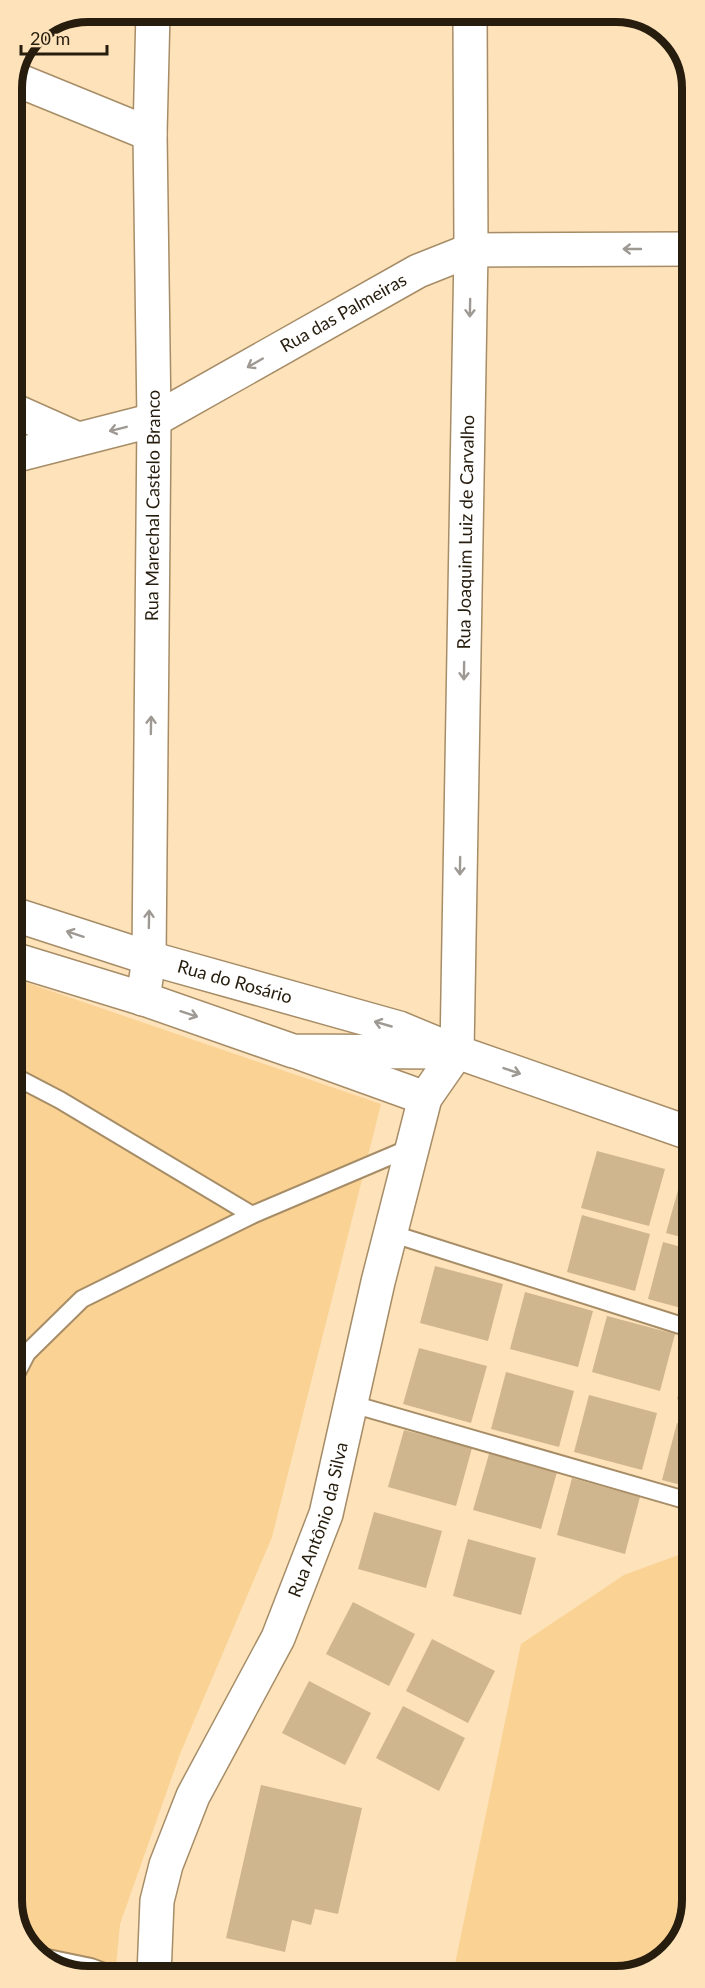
<svg xmlns="http://www.w3.org/2000/svg" width="705" height="1988" viewBox="0 0 705 1988" font-family="Lato,sans-serif">
  <style>
    .green { fill: #fad293 }
    .building { fill: #d0b68f }
    .lines { fill: none; stroke-linecap: round; stroke-linejoin: round }
    .service-casing { stroke: #a68d67; stroke-width: 20 }
    .minor-casing { stroke: #a68d67; stroke-width: 36 }
    .tertiary-casing { stroke: #a68d67; stroke-width: 36 }
    .service { stroke: #fff; stroke-width: 16 }
    .minor { stroke: #fff; stroke-width: 33 }
    .tertiary { stroke: #fff; stroke-width: 33 }
    .oneway { stroke: #9e9993 }
    .labels { text-anchor: middle; stroke-width: 4.5; stroke-linejoin: round; paint-order: stroke }
    .street-label { font-size: 18px; fill: #271d0e; stroke: #fde2ba }
    .rim { fill: none; stroke: #271d0e; stroke-width: 8 }
  </style>
  <rect width="100%" height="100%" fill="#fde2ba"/>
  <g class="green">
    <polygon points="13,978 381,1104 272,1537 180,1754 120,1924 115,1976 83,1976 38,1957 15,1920"/>
    <polygon points="692,1550 693,1900 677,1946 637,1973 453,1974 521,1644 624,1575"/>
  </g>
  <g class="building">
    <polygon points="597,1151 665,1169 649,1226 581,1208"/>
    <polygon points="682,1176 692,1179 692,1240 666,1233"/>
    <polygon points="582,1215 650,1234 635,1291 567,1272"/>
    <polygon points="663,1242 692,1250 692,1311 648,1299"/>
    <polygon points="435,1266 503,1284 488,1341 420,1323"/>
    <polygon points="525,1292 593,1311 578,1367 510,1349"/>
    <polygon points="607,1316 675,1334 660,1391 592,1372"/>
    <polygon points="692,1344 692,1403 677,1399"/>
    <polygon points="419,1348 487,1366 471,1423 403,1404"/>
    <polygon points="506,1372 574,1391 559,1447 491,1429"/>
    <polygon points="589,1395 657,1413 642,1470 574,1452"/>
    <polygon points="677,1423 692,1427 692,1488 662,1480"/>
    <polygon points="404,1430 472,1448 456,1506 388,1487"/>
    <polygon points="489,1454 557,1472 541,1529 473,1510"/>
    <polygon points="572,1478 640,1497 625,1554 557,1535"/>
    <polygon points="374,1512 442,1531 426,1588 358,1569"/>
    <polygon points="468,1539 536,1558 521,1615 453,1596"/>
    <polygon points="353,1602 415,1634 389,1686 326,1654"/>
    <polygon points="432,1639 495,1671 468,1723 406,1691"/>
    <polygon points="309,1681 371,1713 345,1765 282,1733"/>
    <polygon points="403,1706 465,1738 439,1791 376,1758"/>
    <polygon points="261,1785 362,1808 338,1914 315,1909 311,1925 292,1920 285,1952 226,1938"/>
  </g>
  <g class="lines">
    <defs>
      <g id="service">
        <polyline points="14,1076 60,1100 252,1215"/>
        <polyline points="390,1233 692,1329"/>
        <polyline points="14,1378 27,1353 82,1299 252,1215 412,1147"/>
        <polyline points="352,1404 692,1502"/>
        <polyline points="38,1956 91,1967 115,1976"/>
      </g>
      <g id="minor">
        <polyline points="470,12 471,250"/>
        <polyline points="15,79 150,134"/>
        <polyline points="13,410 78,439"/>
        <path id="s1" d="M 143,999 L 149,958 L 154,420 L 150,134 L 153,12"/>
        <polyline points="300,1053 425,1098"/>
        <path id="s2" d="M 154,1975 L 157,1901 L 166,1865 L 193,1796 L 278,1638 L 326,1514 L 378,1282 L 425,1098 L 457,1052"/>
      </g>
      <g id="tertiary">
        <path id="s3" d="M 13,456 L 154,420 L 418,271 L 471,250 L 691,249"/>
        <path id="s4" d="M 13,914 L 149,958 L 399,1028 L 457,1052 L 692,1134"/>
        <polyline points="13,959 147,1000 293,1051 440,1052"/>
        <path id="s5" d="M 457,1052 L 471,250"/>
      </g>
    </defs>
    <use href="#service" class="service-casing"/>
    <use href="#minor" class="minor-casing"/>
    <use href="#tertiary" class="tertiary-casing"/>
    <use href="#service" class="service"/>
    <use href="#minor" class="minor"/>
    <use href="#tertiary" class="tertiary"/>
  </g>
  <defs><path id="oneway-shaft" d="M-6 0H5M1.5-3L5.5 0L1.5 3" fill="none" stroke-width="1.6" stroke-linecap="round" stroke-linejoin="round" transform="scale(1.5)"/></defs>
  <g class="oneway">
    <use href="#oneway-shaft" transform="translate(632 249) rotate(180)"/>
    <use href="#oneway-shaft" transform="translate(470 308) rotate(91)"/>
    <use href="#oneway-shaft" transform="translate(255 363) rotate(150)"/>
    <use href="#oneway-shaft" transform="translate(118 429) rotate(166)"/>
    <use href="#oneway-shaft" transform="translate(464 671) rotate(91)"/>
    <use href="#oneway-shaft" transform="translate(151 725) rotate(-89)"/>
    <use href="#oneway-shaft" transform="translate(460 866) rotate(91)"/>
    <use href="#oneway-shaft" transform="translate(149 919) rotate(-89)"/>
    <use href="#oneway-shaft" transform="translate(75 934) rotate(-162)"/>
    <use href="#oneway-shaft" transform="translate(189 1014) rotate(18)"/>
    <use href="#oneway-shaft" transform="translate(383 1024) rotate(-164)"/>
    <use href="#oneway-shaft" transform="translate(512 1071) rotate(19)"/>
  </g>
  <g class="labels">
    <g class="street-label">
      <text dy="6" stroke="none"><textPath href="#s3" startOffset="363">Rua das Palmeiras</textPath></text>
      <text dy="6" stroke="none"><textPath href="#s1" startOffset="494">Rua Marechal Castelo Branco</textPath></text>
      <text dy="6" stroke="none"><textPath href="#s5" startOffset="520">Rua Joaquim Luiz de Carvalho</textPath></text>
      <text dy="6" stroke="none"><textPath href="#s4" startOffset="232">Rua do Rosário</textPath></text>
      <text dy="6" stroke="none"><textPath href="#s2" startOffset="490">Rua Antônio da Silva</textPath></text>
    </g>
  </g>
  <path d="M0 0H705V1988H0ZM88 22H616A66 66 0 0 1 682 88V1900A66 66 0 0 1 616 1966H88A66 66 0 0 1 22 1900V88A66 66 0 0 1 88 22Z" fill="#fde2ba" fill-rule="evenodd"/>
  <path class="rim" d="M88 22H616A66 66 0 0 1 682 88V1900A66 66 0 0 1 616 1966H88A66 66 0 0 1 22 1900V88A66 66 0 0 1 88 22Z"/>
  <path d="M21 45v9h86v-9" fill="none" stroke="#271d0e" stroke-width="3"/>
  <text x="30" y="45" font-size="18" fill="#271d0e" stroke="#fde2ba" stroke-width="4.5" paint-order="stroke">20 m</text>
</svg>
